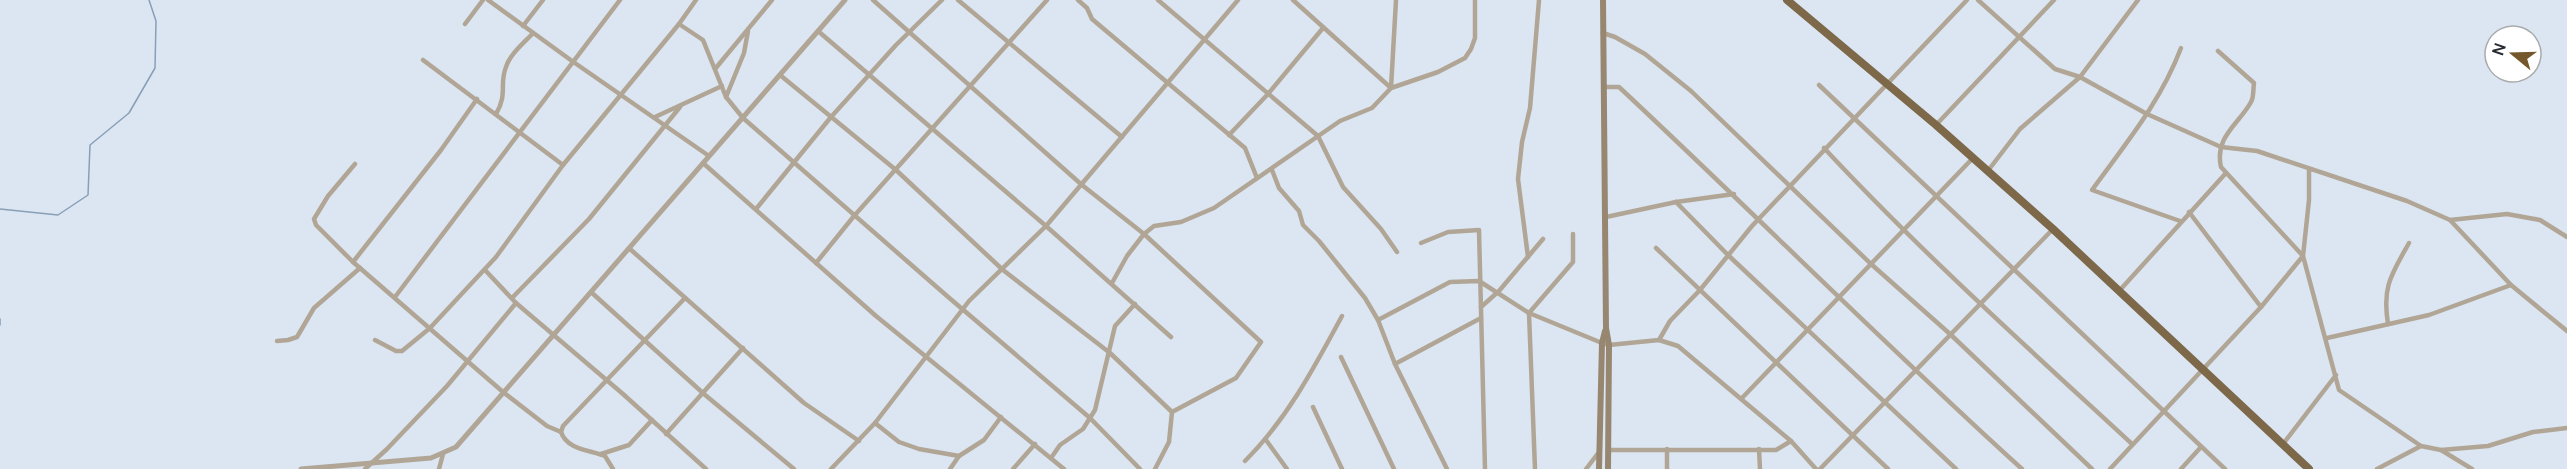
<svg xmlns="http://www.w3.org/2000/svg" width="2567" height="469" viewBox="0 0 2567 469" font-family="Manrope,sans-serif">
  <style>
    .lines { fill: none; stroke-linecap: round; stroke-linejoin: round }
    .stream { stroke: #899fb7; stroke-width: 1.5 }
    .minor { stroke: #b1a696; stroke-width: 4.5 }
    .tertiary { stroke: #b1a696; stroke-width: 5 }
    .secondary { stroke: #988770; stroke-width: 6 }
    .trunk { stroke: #7d6849; stroke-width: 8 }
  </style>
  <rect width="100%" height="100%" fill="#dbe6f2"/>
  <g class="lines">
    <g class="stream">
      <polyline points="0,209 58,215 88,195 90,145 129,113 155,68 156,21 149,0"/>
      <polyline points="0,319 0,325"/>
    </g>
    <g class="minor">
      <polyline points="488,0 572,61 709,156"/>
      <polyline points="873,0 1082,185 1144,234 1261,342 1236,378 1172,412 1169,442 1155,469"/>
      <polyline points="958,0 1122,137"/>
      <polyline points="1078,0 1087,8 1092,19 1245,148 1257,178"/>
      <polyline points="1158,0 1318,136 1343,187 1381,229 1397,252"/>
      <polyline points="1293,0 1391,88"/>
      <polyline points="1978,0 2055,69 2080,77 2147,114 2221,147 2257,151 2407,201 2450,220 2511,285 2567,331"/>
      <polyline points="465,24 483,0"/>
      <polyline points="679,24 703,40 726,97 743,118 947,296 1090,418 1140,469"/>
      <polyline points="523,26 543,0"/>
      <polyline points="818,31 1046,226 1171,337"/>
      <polyline points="1603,33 1615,37 1645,54 1691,91 1871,264 1950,334 2092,469"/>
      <path d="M 2218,51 L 2254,83 C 2253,89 2254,97 2251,102 C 2239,124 2214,137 2221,167 L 2303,256 L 2339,390 L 2421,446 L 2441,450 L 2488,446 L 2533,432 L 2567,428"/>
      <polyline points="423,60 563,165"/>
      <polyline points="715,69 772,0"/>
      <polyline points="780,75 896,170 1003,270 1110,353 1172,412"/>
      <polyline points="1819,85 2225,469"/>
      <path d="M 1605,87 L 1619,87 C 1754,213 1885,345 2022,469"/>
      <polyline points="1391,88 1396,0"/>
      <polyline points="726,97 744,53 748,31"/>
      <path d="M 496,114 C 508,94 499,84 506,67 C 510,54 524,43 533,33"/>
      <polyline points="655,117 722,86"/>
      <polyline points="1936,125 2054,0"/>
      <polyline points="1229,135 1268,94 1323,28"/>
      <path d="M 1824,148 C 1921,252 2028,348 2132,444"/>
      <polyline points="703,163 876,316 1064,469"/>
      <polyline points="355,164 328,196 314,219 316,225 353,262 503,392 547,426 561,432"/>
      <polyline points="1272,170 1279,188 1299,211 1303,225 1319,241 1365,298 1378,320 1395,364"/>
      <polyline points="1987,172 2020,129 2080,77 2138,0"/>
      <polyline points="1676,202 1729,256 1956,469"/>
      <polyline points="756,209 831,117 896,45 942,0"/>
      <polyline points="2189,212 2261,307"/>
      <polyline points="1606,217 1676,202 1734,194"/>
      <polyline points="2450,220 2507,214 2540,220 2567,237"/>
      <path d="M 2180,221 L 2092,190 C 2126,143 2160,103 2181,48"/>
      <polyline points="1421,243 1448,232 1479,230 1485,469"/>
      <polyline points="1656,248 1888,469"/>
      <polyline points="630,249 804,403 859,441"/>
      <polyline points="1528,257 1518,179 1522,142 1530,108 1539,0"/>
      <polyline points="353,262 441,150 477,99"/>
      <polyline points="816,263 854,216 1047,0"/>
      <polyline points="485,270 516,303 623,394 706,469"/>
      <polyline points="1112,283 1127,256 1144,234 1154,226 1181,222 1214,208 1340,121 1372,108 1391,88 1438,72 1465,58 1471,49 1475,38 1475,0"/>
      <polyline points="2120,290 2226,173"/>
      <polyline points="591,292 704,394 794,469"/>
      <polyline points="395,297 620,0"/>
      <polyline points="512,298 589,219 680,107"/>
      <polyline points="1481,307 1499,291 1543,239"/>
      <polyline points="1378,320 1450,282 1479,281 1529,313 1602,343 1609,345 1659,340 1678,346 1791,441 1816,469"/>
      <path d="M 2388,324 C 2382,287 2391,275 2409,243"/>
      <polyline points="2327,338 2429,315 2511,285"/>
      <polyline points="375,340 396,351 402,351 430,328 496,257 563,165 679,24 696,0"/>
      <polyline points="1659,340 1670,321 1700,290 1752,226 1967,0"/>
      <polyline points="277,341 288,340 297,337 314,308 360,268"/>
      <polyline points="1341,357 1394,469"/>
      <polyline points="1742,398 1972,159"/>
      <polyline points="1313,407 1342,469"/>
      <polyline points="875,423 899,442 919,449 959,456"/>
      <polyline points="666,434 743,348"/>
      <polyline points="1266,440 1287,469"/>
      <polyline points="2283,444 2336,375"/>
      <polyline points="1759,449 1760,469"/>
      <polyline points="1608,450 1776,450 1791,441"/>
      <polyline points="2441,450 2472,469"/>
      <polyline points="601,454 629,445 652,420"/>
      <polyline points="1051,458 1060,445 1083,429 1095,410 1115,326 1135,304"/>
      <path d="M 1245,461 C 1287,419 1314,368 1342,316"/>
      <polyline points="365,469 387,449 447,386 516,303"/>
      <polyline points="439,469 443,454"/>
      <path d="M 613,469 L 605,456 C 590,450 567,450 561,432 L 563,426 L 685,298"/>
      <polyline points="831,469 875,423 969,301 1046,226 1238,0"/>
      <polyline points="950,469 959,456 984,440 1001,417"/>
      <polyline points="1013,469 1035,444"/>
      <polyline points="1447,469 1395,364 1481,318"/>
      <polyline points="1535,469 1529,313 1573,262 1573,234"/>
      <polyline points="1586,469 1599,452"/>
      <polyline points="1667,469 1667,449"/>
      <polyline points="1820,469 2053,229"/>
      <polyline points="2110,469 2261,307 2303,256 2309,200 2309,170"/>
      <polyline points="2181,469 2201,447"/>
      <polyline points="2377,469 2421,446"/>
    </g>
    <polyline class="tertiary" points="301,469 431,458 456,447 845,0"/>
    <g class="secondary">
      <polyline points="1603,0 1606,328 1609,345 1608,469"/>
      <polyline points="1599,469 1602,343 1605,331"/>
    </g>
    <polyline class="trunk" points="1787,0 1936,125 2053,229 2309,469"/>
  </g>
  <g transform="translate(2513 54) rotate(289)"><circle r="28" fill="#ffffff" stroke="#a9abac" stroke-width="1.5"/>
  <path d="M0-4.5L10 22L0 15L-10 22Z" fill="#74572b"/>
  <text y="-9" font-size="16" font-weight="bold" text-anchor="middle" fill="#282c30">N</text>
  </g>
</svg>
